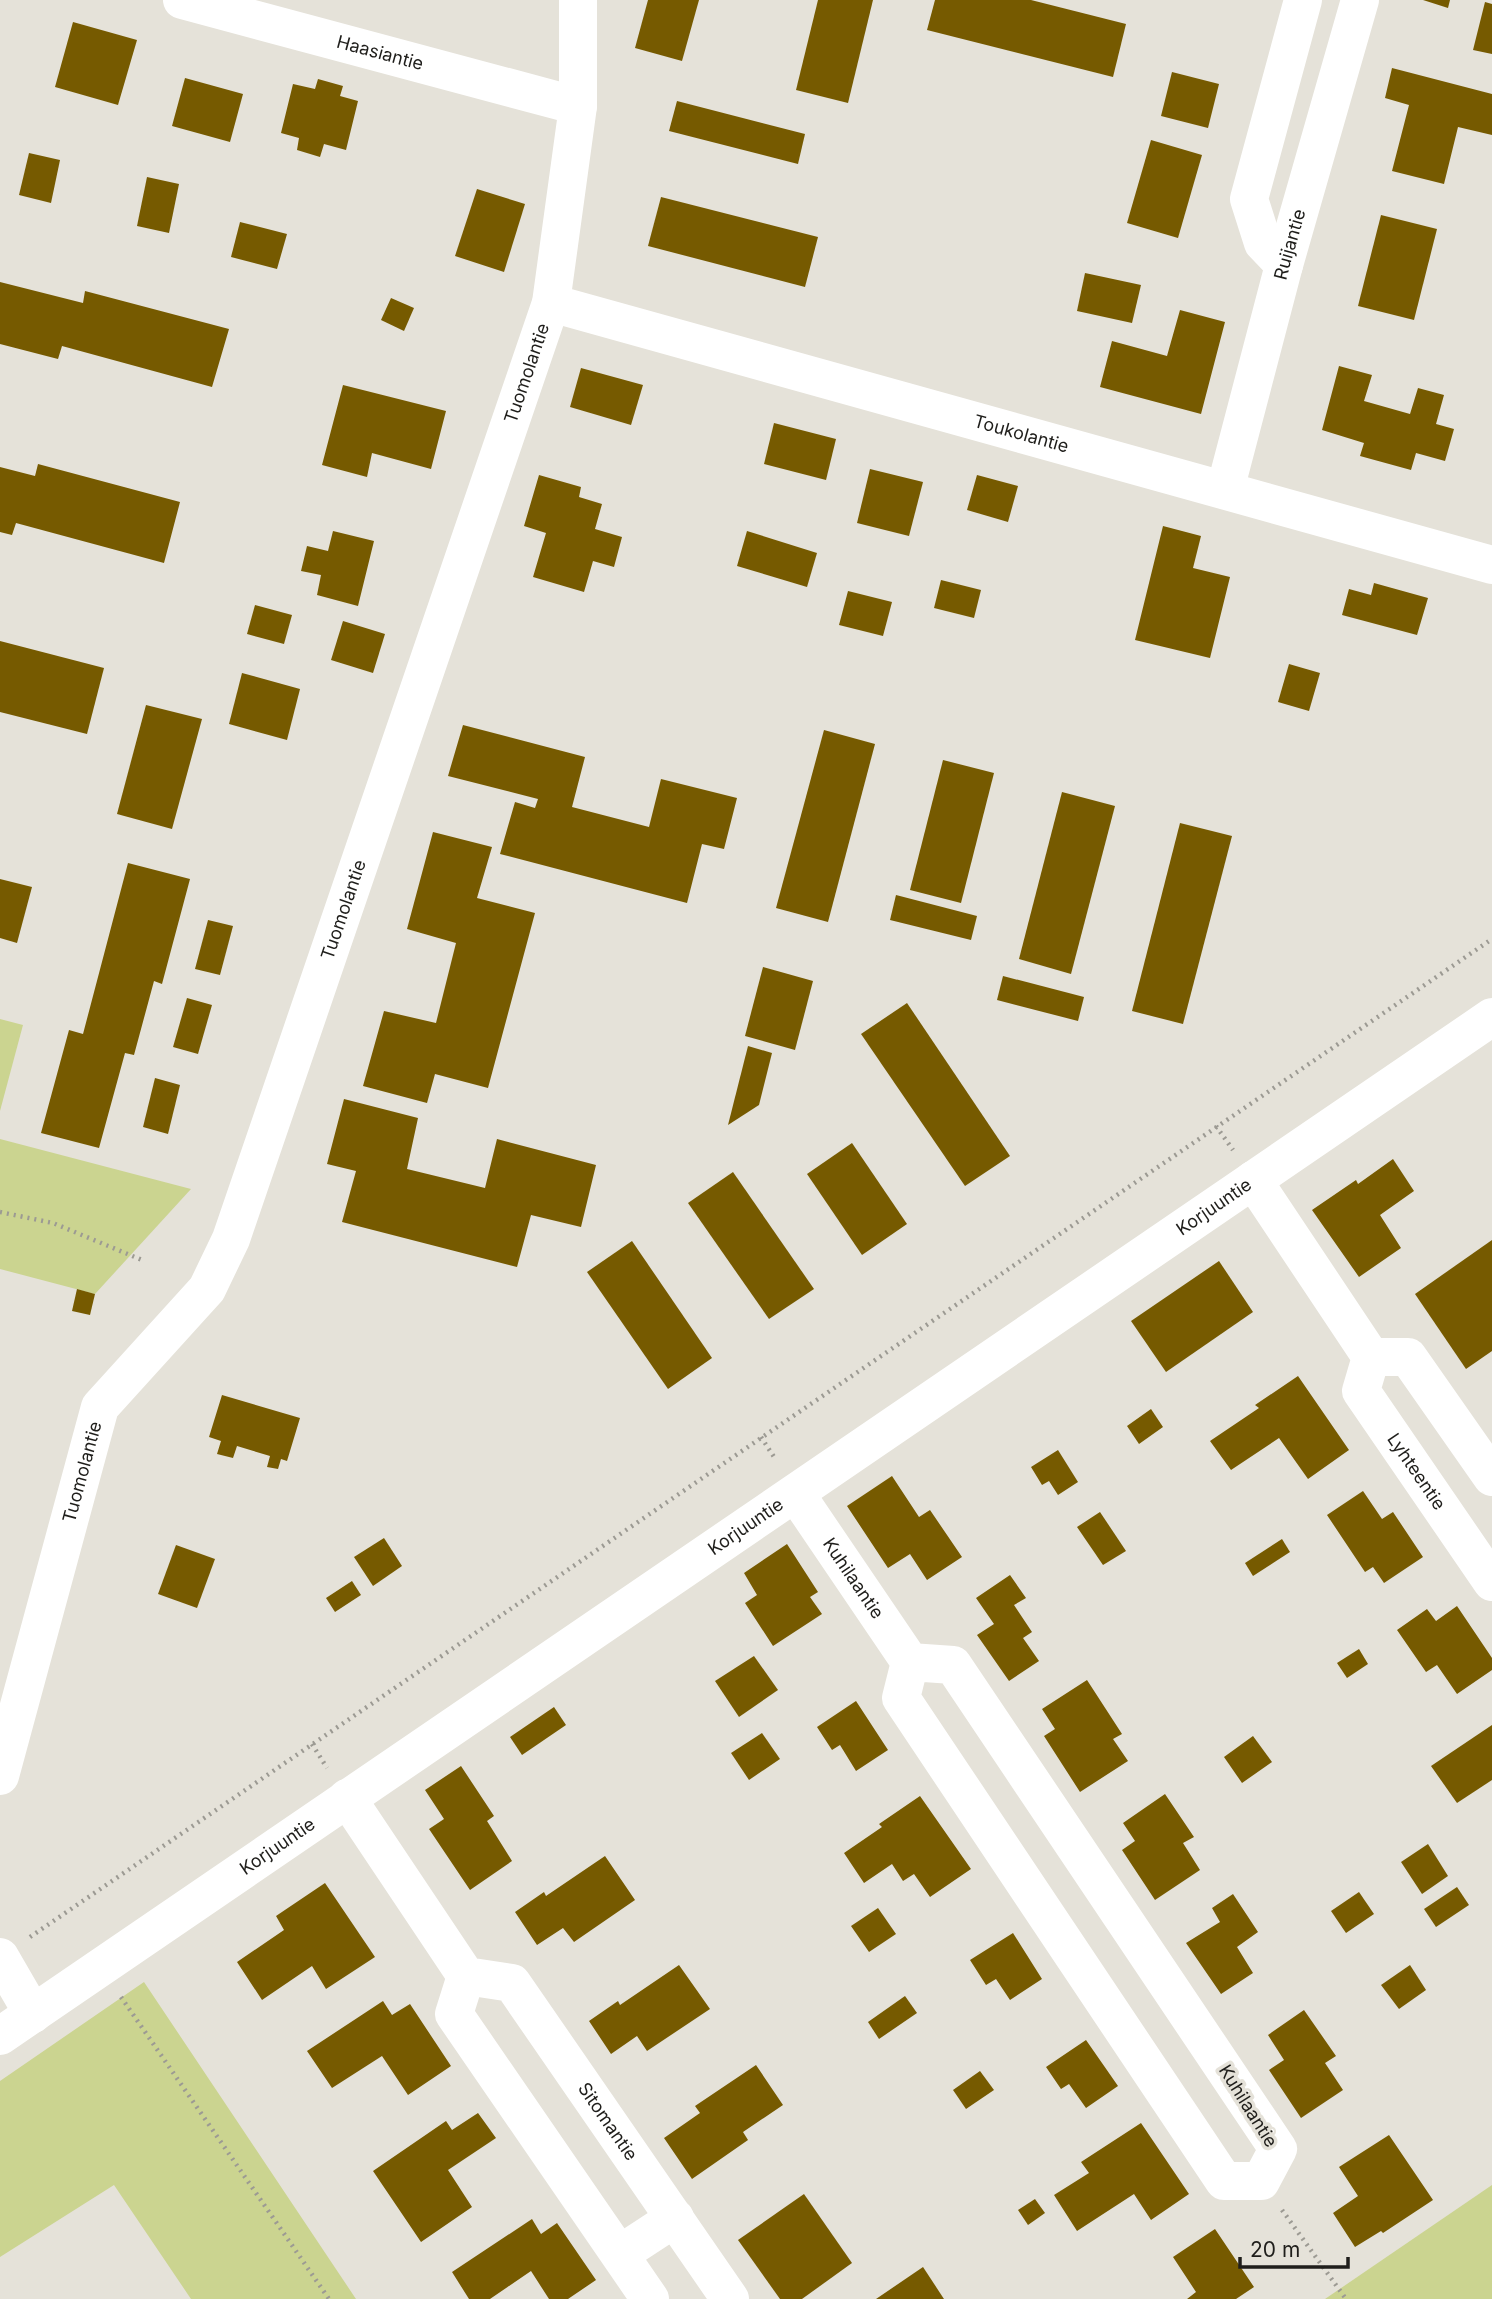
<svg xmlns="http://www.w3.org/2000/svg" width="1492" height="2299" viewBox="0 0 1492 2299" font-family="Inter,sans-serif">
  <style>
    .green { fill: #cbd490 }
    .building { fill: #765a00 }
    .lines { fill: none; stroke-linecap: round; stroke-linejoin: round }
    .path { stroke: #9c9a93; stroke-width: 4.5; stroke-dasharray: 2 5; stroke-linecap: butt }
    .minor { stroke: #fff; stroke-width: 38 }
    .labels { text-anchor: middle; stroke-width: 7; stroke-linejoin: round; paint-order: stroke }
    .street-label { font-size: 18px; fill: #1f1e1b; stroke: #e5e2d9 }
  </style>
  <rect width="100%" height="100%" fill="#e5e2d9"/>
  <g class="green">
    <polygon points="0,1019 23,1025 0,1111"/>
    <polygon points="0,1139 191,1189 95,1294 0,1269"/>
    <polygon points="144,1982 356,2299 191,2299 114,2185 0,2257 0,2081"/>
    <polygon points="1492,2185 1492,2299 1325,2299"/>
  </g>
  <g class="building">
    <polygon points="648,0 699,0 682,61 635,48"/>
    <polygon points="818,0 873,0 848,103 796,90"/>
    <polygon points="935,0 1031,0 1126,24 1113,77 927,30"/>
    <polygon points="1423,0 1450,0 1448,8"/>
    <polygon points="1485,2 1492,4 1492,54 1473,50"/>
    <polygon points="73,22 137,40 118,105 55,87"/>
    <polygon points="1392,68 1492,94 1492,135 1458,127 1444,184 1392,171 1409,105 1385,98"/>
    <polygon points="1172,72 1219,84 1208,128 1161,116"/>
    <polygon points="185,78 243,94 230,142 172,126"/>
    <polygon points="318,79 343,86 340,96 358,101 346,150 324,144 320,157 297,150 299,138 281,133 293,84 315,89"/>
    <polygon points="677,101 805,134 798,164 669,131"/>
    <polygon points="1151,140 1202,155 1178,238 1127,223"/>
    <polygon points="29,153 60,160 51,203 19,195"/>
    <polygon points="147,177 179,184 169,233 137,226"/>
    <polygon points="477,189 525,204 504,272 455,256"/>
    <polygon points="661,197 818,237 805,287 648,246"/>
    <polygon points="1381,215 1437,229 1414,320 1358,306"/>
    <polygon points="240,222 287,234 277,269 231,257"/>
    <polygon points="1085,273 1141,285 1132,323 1077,311"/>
    <polygon points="0,282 83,303 85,291 229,329 212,387 62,346 58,359 0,344"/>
    <polygon points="391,298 414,308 404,331 381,320"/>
    <polygon points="1180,310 1225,322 1201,414 1100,387 1112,341 1167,356"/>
    <polygon points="1339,366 1372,375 1364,401 1410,414 1418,388 1444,395 1436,424 1454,429 1445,461 1416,453 1411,470 1360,456 1364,443 1322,430"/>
    <polygon points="581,368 643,385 631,425 570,407"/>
    <polygon points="343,385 446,411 431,469 372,453 367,477 322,465"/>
    <polygon points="774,423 836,439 826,480 764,464"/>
    <polygon points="38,464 180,502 164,563 16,523 12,535 0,532 0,467 35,476"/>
    <polygon points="870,469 923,482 909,536 857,523"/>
    <polygon points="539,475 581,487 579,497 602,504 595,529 622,537 614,567 593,561 584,592 533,577 546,533 524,526"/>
    <polygon points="977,475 1018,486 1008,522 967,510"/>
    <polygon points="1163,526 1201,536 1193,568 1230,577 1210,658 1135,640"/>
    <polygon points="333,531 374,541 358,606 317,595 321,575 301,571 307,546 328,551"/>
    <polygon points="747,531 817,553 807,587 737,566"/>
    <polygon points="941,580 981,590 974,618 934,608"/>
    <polygon points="1374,583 1428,598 1417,635 1342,615 1349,589 1371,595"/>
    <polygon points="848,591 892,602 883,636 839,625"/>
    <polygon points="255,605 292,615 284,644 247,634"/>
    <polygon points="343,621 385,634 373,673 331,660"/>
    <polygon points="0,641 104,668 87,734 0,712"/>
    <polygon points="1289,664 1320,673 1309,711 1278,702"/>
    <polygon points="242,673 300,689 287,740 229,724"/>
    <polygon points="146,705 202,719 172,829 117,814"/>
    <polygon points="463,725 585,757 572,807 649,827 661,779 737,798 724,849 702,844 687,903 500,854 515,802 535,808 538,799 448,776"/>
    <polygon points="824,730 875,744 828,922 776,908"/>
    <polygon points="943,760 994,773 961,903 910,890"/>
    <polygon points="1062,792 1115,806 1071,974 1019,959"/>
    <polygon points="1180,823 1232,836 1183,1024 1132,1011"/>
    <polygon points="433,832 492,847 477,898 535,913 488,1088 435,1074 427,1103 363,1086 384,1011 436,1023 456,943 407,929"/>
    <polygon points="128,863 190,879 162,984 154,981 134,1055 125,1053 99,1148 41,1133 69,1030 83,1034"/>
    <polygon points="0,879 32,887 17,943 0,938"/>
    <polygon points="896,895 977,916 971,940 890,920"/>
    <polygon points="208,920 233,926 220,975 195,969"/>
    <polygon points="763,967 813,981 795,1050 745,1036"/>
    <polygon points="1003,976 1084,997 1078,1021 997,1000"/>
    <polygon points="187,998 212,1005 198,1054 173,1047"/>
    <polygon points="907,1003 1010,1156 965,1186 861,1034"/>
    <polygon points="748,1046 772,1053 759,1105 728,1125"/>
    <polygon points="155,1078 180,1085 168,1134 143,1127"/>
    <polygon points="344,1099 418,1118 407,1169 485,1188 497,1139 596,1165 581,1227 531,1215 517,1267 342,1222 356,1171 327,1164"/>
    <polygon points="852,1143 907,1224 862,1255 807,1174"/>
    <polygon points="1393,1159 1414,1191 1380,1215 1401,1248 1359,1277 1312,1210 1356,1180 1358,1184"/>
    <polygon points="733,1172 814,1289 769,1319 688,1203"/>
    <polygon points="1492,1240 1492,1351 1466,1369 1415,1294"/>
    <polygon points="632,1241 712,1358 668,1389 587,1272"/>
    <polygon points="1219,1261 1253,1312 1166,1372 1131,1321"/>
    <polygon points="77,1289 95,1294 90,1315 72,1311"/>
    <polygon points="1298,1376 1349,1450 1308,1479 1279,1438 1231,1470 1210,1441 1259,1408 1255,1405"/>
    <polygon points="222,1395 300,1418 287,1461 281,1459 278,1469 267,1467 270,1456 237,1446 233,1458 217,1454 221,1441 209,1437"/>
    <polygon points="1151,1409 1163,1427 1139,1444 1127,1426"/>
    <polygon points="1058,1450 1078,1482 1058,1495 1049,1481 1042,1485 1031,1467"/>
    <polygon points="892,1476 919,1517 930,1510 962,1557 927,1580 910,1554 888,1568 847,1506"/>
    <polygon points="1363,1491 1382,1519 1393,1512 1423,1557 1384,1583 1373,1567 1365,1572 1327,1515"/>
    <polygon points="1100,1512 1126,1551 1103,1565 1077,1527"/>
    <polygon points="384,1538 402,1566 373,1586 354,1557"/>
    <polygon points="1282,1539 1290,1552 1253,1576 1245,1563"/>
    <polygon points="787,1544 818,1592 810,1597 822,1614 773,1646 745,1603 757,1595 744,1573"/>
    <polygon points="176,1545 215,1559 197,1608 158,1594"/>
    <polygon points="1010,1575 1026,1598 1014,1605 1032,1632 1023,1638 1039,1661 1009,1681 977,1635 994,1624 976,1598"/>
    <polygon points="352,1581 361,1595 335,1612 326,1598"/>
    <polygon points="1457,1606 1492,1658 1492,1670 1457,1694 1437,1665 1426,1672 1397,1630 1427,1609 1436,1621"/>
    <polygon points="1359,1649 1368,1664 1347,1678 1337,1663"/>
    <polygon points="754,1656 778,1690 739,1717 715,1681"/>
    <polygon points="1087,1680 1122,1734 1113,1739 1128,1761 1080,1792 1044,1736 1055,1729 1042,1709"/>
    <polygon points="856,1701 888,1750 856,1771 840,1745 832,1750 817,1727"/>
    <polygon points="554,1707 566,1725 522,1755 510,1737"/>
    <polygon points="1492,1725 1492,1780 1457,1803 1431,1766"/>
    <polygon points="762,1733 780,1759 749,1780 731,1753"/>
    <polygon points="1253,1736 1272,1762 1242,1783 1224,1757"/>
    <polygon points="461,1766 494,1816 487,1821 512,1861 470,1890 429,1829 444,1819 425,1790"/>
    <polygon points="1165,1794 1194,1837 1183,1843 1200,1870 1155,1900 1122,1850 1135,1841 1123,1823"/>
    <polygon points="920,1796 971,1869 930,1897 914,1874 903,1881 892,1864 864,1883 844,1853 882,1827 879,1824"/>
    <polygon points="1428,1844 1448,1876 1422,1894 1401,1862"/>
    <polygon points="605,1856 635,1900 574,1942 563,1928 537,1945 515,1912 544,1892 546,1896"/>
    <polygon points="325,1883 375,1957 326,1989 312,1966 262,2000 237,1962 284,1930 276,1916"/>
    <polygon points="1457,1887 1469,1905 1436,1927 1424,1909"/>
    <polygon points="1359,1892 1374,1914 1346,1933 1331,1911"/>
    <polygon points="1233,1894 1258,1932 1237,1947 1253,1973 1221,1994 1186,1943 1220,1922 1212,1908"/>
    <polygon points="878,1908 896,1934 869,1952 851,1926"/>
    <polygon points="1013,1933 1042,1979 1010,2000 996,1979 986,1985 970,1960"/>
    <polygon points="679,1965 710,2009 647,2051 637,2036 611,2054 589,2021 618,2001 620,2005"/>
    <polygon points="1410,1965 1426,1990 1399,2009 1381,1985"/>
    <polygon points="905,1996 917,2013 879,2039 868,2022"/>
    <polygon points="383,2001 392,2015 410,2004 451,2066 408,2095 382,2056 332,2088 307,2051"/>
    <polygon points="1304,2010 1336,2056 1325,2063 1343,2090 1301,2118 1269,2070 1284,2060 1268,2035"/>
    <polygon points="1086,2040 1118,2086 1086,2108 1069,2084 1061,2089 1046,2067"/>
    <polygon points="756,2065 783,2105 743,2132 748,2140 692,2179 664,2138 700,2113 695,2106"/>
    <polygon points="980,2071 994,2090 966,2109 953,2090"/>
    <polygon points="478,2113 496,2138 448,2170 472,2207 421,2242 373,2171 446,2121 452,2130"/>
    <polygon points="1141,2123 1189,2194 1151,2220 1134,2194 1077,2231 1054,2195 1089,2173 1081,2162"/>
    <polygon points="1389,2135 1433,2200 1383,2233 1381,2231 1355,2247 1333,2213 1358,2196 1339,2167"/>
    <polygon points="804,2194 852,2263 802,2299 780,2299 738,2240"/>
    <polygon points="1035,2199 1045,2213 1028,2225 1018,2210"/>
    <polygon points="532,2219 541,2234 557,2223 596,2280 568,2299 549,2299 531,2271 490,2299 469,2299 452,2272"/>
    <polygon points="1215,2229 1254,2287 1236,2299 1187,2299 1196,2292 1173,2257"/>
    <polygon points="923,2267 944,2299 876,2299"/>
  </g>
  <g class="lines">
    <g class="path">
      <polyline points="1216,1126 1233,1150"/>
      <polyline points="0,1212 53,1223 142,1260"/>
      <polyline points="761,1437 776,1460"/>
      <polyline points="312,1744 327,1768"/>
      <polyline points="30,1937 1492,939"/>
      <polyline points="121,1997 329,2299"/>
      <polyline points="1282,2210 1346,2299"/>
    </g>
    <g class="minor">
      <path id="s1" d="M 182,0 L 578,106"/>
      <polyline points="1284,265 1263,243 1249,199 1303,0"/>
      <path id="s2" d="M 551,303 L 1492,565"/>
      <path id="s3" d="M 1225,490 L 1284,265 L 1360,0"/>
      <path id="s4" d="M 1253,1180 L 1371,1357 L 1361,1391 L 1492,1582"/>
      <polyline points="1371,1357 1408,1357 1492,1477"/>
      <path id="s5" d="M 796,1494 L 910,1662 L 901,1698 L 1224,2181 L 1261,2181 L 1278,2149 L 953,1665 L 910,1662"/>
      <path id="s6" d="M 0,1776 L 100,1407 L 207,1289 L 231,1239 L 551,303 L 578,106 L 578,0"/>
      <path id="s7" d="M 347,1798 L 466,1976 L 512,1983 L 730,2299"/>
      <polyline points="0,1957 33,2014"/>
      <polyline points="466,1976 454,2014 650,2299"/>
      <path id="s8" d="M 0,2036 L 1492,1017"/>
      <polyline points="620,2254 675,2218"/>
    </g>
  </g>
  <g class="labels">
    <g class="street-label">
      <text dy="6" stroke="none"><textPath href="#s1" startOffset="205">Haasiantie</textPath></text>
      <text dy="6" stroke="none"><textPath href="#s3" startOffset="254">Ruijantie</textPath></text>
      <text dy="6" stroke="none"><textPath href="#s6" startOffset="1512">Tuomolantie</textPath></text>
      <text dy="6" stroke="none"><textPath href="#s2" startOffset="488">Toukolantie</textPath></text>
      <text dy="6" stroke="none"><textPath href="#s6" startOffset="945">Tuomolantie</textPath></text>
      <text dy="6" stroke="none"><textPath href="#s8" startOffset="1470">Korjuuntie</textPath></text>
      <text dy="6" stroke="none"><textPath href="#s6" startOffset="315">Tuomolantie</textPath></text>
      <text dy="6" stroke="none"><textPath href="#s4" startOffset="346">Lyhteentie</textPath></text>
      <text dy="6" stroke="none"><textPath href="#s8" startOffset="903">Korjuuntie</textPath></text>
      <text dy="6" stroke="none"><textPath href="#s5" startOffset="102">Kuhilaantie</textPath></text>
      <text dy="6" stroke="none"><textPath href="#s8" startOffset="336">Korjuuntie</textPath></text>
      <text transform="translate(1248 2106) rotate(58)" y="6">Kuhilaantie</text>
      <text dy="6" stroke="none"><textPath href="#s7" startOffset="429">Sitomantie</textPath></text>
    </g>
  </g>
  <path d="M1240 2257v10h108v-10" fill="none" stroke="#1f1e1b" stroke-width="3.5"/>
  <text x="1250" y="2257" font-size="21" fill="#1f1e1b" stroke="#e5e2d9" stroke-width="5" paint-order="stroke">20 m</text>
</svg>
